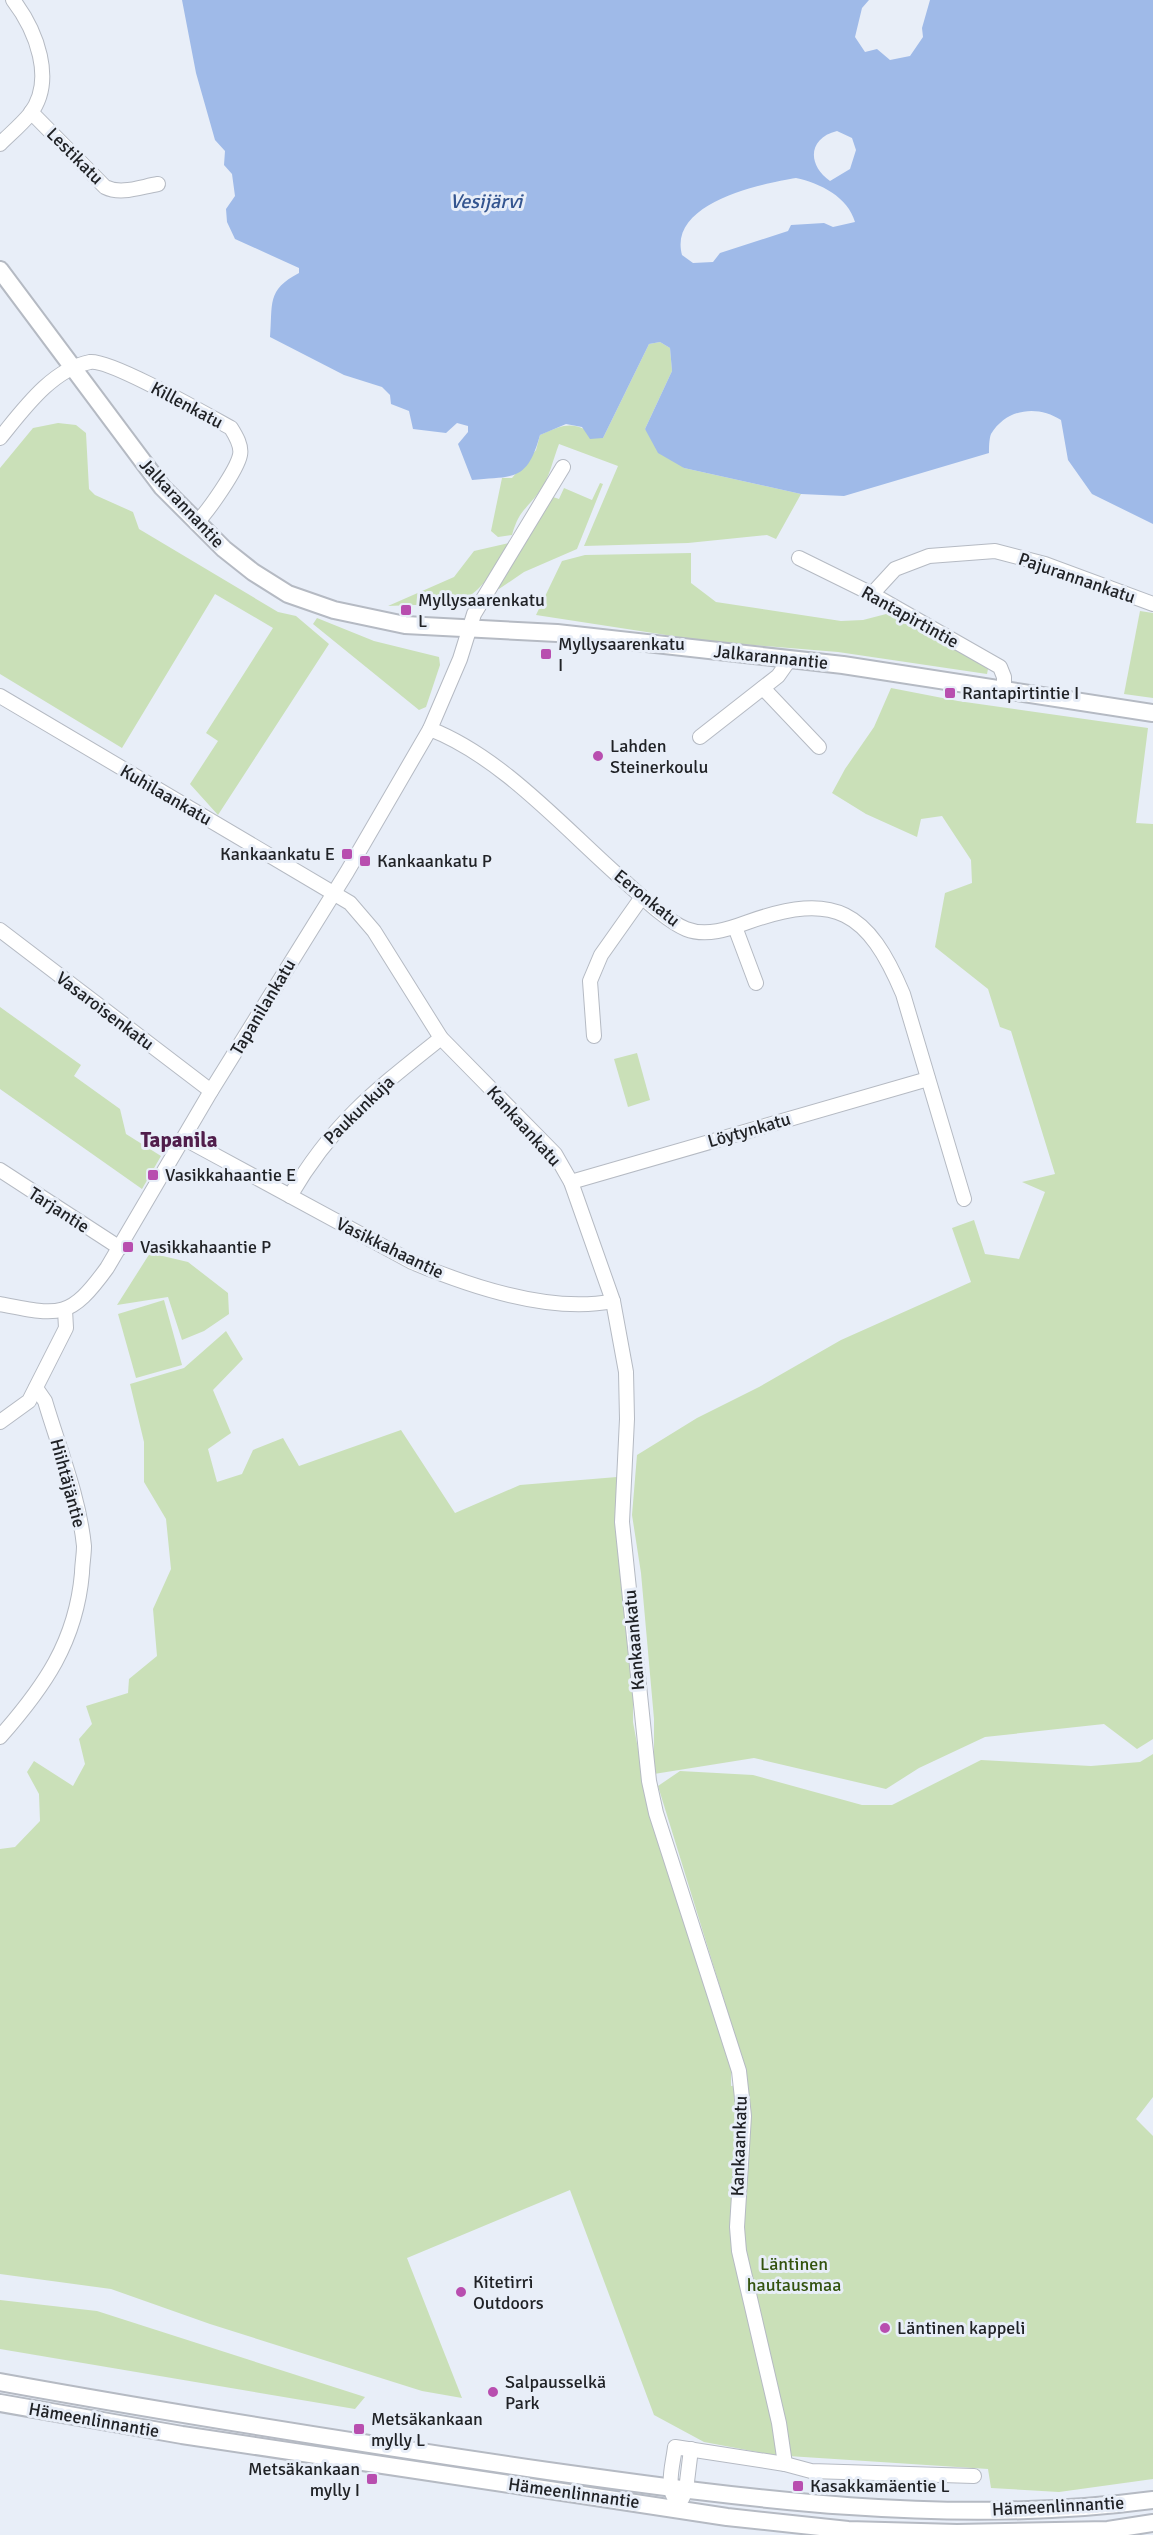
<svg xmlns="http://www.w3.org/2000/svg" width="1153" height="2535" viewBox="0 0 1153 2535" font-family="Signika,sans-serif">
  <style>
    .green { fill: #cae0b8 }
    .water { fill: #9fbae8; fill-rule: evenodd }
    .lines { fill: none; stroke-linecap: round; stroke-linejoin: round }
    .minor-casing { stroke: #b5bac3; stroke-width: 16 }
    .major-casing { stroke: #b5bac3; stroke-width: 20 }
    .minor { stroke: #fff; stroke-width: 14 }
    .major { stroke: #fff; stroke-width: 16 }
    .poi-dot { fill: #b84eaf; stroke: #e8eef8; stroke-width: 2 }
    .labels { text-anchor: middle; stroke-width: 6; stroke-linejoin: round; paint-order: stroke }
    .street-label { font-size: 18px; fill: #202226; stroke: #e8eef8 }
    .poi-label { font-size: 18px; fill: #202226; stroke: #e8eef8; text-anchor: start }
    .park-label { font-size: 18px; fill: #33530e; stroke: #e8eef8 }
    .water-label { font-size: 20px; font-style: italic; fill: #34558f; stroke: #e8eef8 }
    .quarter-label { font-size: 21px; font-weight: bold; fill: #501d4b; stroke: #e8eef8 }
  </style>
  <rect width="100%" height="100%" fill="#e8eef8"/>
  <g class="green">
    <path d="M 660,342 L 670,348 L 672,371 L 645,429 L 684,468 L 801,494 L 776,539 L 767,535 L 688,543 L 584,546 L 618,466 L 559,444 C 553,459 549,480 539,492 C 526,510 519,510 512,535 L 498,537 L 491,531 L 502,478 L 512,478 L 536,450 L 540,435 C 571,421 573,423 603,438 L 649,344 Z"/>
    <polygon points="58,423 76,425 86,433 89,489 95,495 133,512 139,529 278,612 296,616 329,644 218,815 190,784 218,741 206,733 273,628 215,594 122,748 0,674 0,468 33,428"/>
    <polygon points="600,483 603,484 577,549 524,572 499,589 497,588 550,496 559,499 564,488 592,500"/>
    <path d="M 509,543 C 470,615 461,602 388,606 L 454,577 L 474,551 Z"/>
    <polygon points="691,553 691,583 716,602 841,621 863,620 890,613 979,663 988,669 987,674 838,652 705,641 536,615 562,561 585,555"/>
    <polygon points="1140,611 1153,613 1153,698 1124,694"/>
    <polygon points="317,618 374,641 439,657 440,665 426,707 419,710 313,624"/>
    <polygon points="891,688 958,701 1148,728 1136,823 1153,824 1153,1739 1137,1749 1104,1724 985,1737 919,1768 886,1789 754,1758 654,1774 654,1719 641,1573 632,1515 637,1455 697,1418 759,1387 841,1340 971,1282 952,1228 974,1220 985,1254 1019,1259 1045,1192 1022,1182 1055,1174 1011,1031 1000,1027 988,989 935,947 945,893 972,883 971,860 942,816 921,819 917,837 866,814 832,793 845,769 874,727"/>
    <polygon points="0,1007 81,1065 74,1076 120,1109 126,1134 161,1156 142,1189 0,1089"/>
    <polygon points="637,1053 650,1100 628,1107 614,1059"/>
    <polygon points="150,1253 188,1262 228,1293 229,1314 204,1331 182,1340 168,1297 117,1305"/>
    <polygon points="164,1300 182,1365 136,1378 118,1314"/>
    <polygon points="226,1331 243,1359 213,1390 231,1433 208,1449 217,1482 242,1474 253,1450 283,1438 299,1466 401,1430 455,1513 520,1485 617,1477 621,1574 633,1674 633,1722 643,1776 731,2068 731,2086 746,2084 745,2068 658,1786 680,1771 753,1775 862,1805 892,1805 981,1760 1091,1766 1140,1762 1153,1754 1153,2097 1136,2119 1153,2136 1153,2479 1059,2492 991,2488 988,2469 773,2455 704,2442 654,2415 570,2190 407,2258 462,2398 422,2391 210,2324 111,2289 0,2274 0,1849 15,1847 40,1821 39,1794 27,1772 34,1761 73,1786 85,1764 79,1739 92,1724 86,1706 128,1693 129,1679 157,1656 153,1609 171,1569 166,1519 144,1482 144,1442 130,1384 184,1368"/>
    <polygon points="0,2300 97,2311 365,2397 355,2409 0,2349"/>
  </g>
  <path class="water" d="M 182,0 L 869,0 L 862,8 L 855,37 L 865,52 L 877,49 L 890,60 L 910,56 L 923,37 L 922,28 L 930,0 L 1153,0 L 1153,524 L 1092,494 L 1068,460 L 1061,420 C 1038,405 1007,408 991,434 C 989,439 989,448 989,453 L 844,496 L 801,494 L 684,468 L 658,453 L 645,429 L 672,371 L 670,348 L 660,342 L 649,344 L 603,438 L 590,439 L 582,427 L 566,424 L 540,435 C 527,482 514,476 472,480 L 458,444 L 468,432 L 468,426 L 457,423 L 446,433 L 413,429 L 409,411 L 391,404 L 390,395 L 382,387 L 344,375 L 270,337 C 273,304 266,290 299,273 L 299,268 L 235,239 L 227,222 L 226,209 L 235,196 L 232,174 L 224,165 L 225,151 L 215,140 L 196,73 ZM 837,131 L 852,138 L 856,150 L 850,169 L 830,181 C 807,165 808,138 837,131 ZM 796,178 C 820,183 848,197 855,222 L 833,227 L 824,223 L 791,225 L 788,231 L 720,253 L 713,262 L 693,263 L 682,255 C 668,203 760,184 796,178 Z"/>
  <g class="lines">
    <defs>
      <g id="minor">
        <path d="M 31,112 L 105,187 C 121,195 140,187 158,184"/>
        <path d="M 0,144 C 10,134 21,125 30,114 C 56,80 36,30 13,0"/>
        <path d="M 0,438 C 23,410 52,369 90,362 C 110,359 209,416 231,428 C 236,436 242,446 240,455 C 237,470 207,513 196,523"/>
        <polyline points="799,558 872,594 1000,667 1004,677 1004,689"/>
        <polyline points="872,594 895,569 929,556 995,551 1045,564 1153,604"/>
        <polyline points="763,688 819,747"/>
        <polyline points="0,696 350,903 374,931 441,1038 555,1154 571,1182 613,1301 626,1372 627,1419 622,1522 649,1781 656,1813 739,2071 744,2116 737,2227 739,2251 779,2423 785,2464"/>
        <path d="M 430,729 C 502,757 564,828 622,879 C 639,894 666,921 686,929 C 706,937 729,929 748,922 C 835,891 868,911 903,994 L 964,1199"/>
        <polyline points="700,737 778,676 790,659"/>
        <polyline points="735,927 756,983"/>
        <polyline points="0,930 211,1091"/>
        <polyline points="594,1036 590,981 601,955 642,897"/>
        <path d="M 185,1139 L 412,1262 C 469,1286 551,1314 613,1301"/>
        <polyline points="0,1170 120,1248"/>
        <polyline points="571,1182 928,1079"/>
        <path d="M 290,1196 C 333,1122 377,1089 441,1038"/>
        <path d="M 0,1304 C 60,1316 70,1319 107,1268 L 211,1091 L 347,872 L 430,729 L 460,659 L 474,614 L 563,467"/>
        <polyline points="0,1422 29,1401 66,1328 65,1310"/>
        <path d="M 0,1737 C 44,1687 76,1642 82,1573 C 82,1565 84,1555 84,1546 C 79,1497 59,1448 45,1401 L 36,1388"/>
        <polyline points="682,2499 686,2490 691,2449"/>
        <path d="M 684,2510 C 663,2493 672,2471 675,2447 L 785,2464 L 811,2471 L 974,2476"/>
      </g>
      <g id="major">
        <polyline points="0,270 162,487 224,549 253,572 288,594 334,610 405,625 557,633 843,665 1153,713"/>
        <path d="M 0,2382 C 182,2415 365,2444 548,2471 C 748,2499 951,2527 1153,2500"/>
        <polyline points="0,2403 182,2435 523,2486 727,2517 848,2530 957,2533 1108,2530 1153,2523"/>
      </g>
    </defs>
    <use href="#minor" class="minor-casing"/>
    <use href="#major" class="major-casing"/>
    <use href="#minor" class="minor"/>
    <use href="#major" class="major"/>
  </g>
  <g class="poi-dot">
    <rect x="400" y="604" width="12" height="12" rx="3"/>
    <rect x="540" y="648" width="12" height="12" rx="3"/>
    <rect x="944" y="687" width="12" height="12" rx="3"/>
    <circle cx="598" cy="756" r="6"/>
    <rect x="341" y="848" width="12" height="12" rx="3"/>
    <rect x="359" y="855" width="12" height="12" rx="3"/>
    <rect x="147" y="1169" width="12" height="12" rx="3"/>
    <rect x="122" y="1241" width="12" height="12" rx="3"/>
    <circle cx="461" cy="2292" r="6"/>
    <circle cx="885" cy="2328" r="6"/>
    <circle cx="493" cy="2392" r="6"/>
    <rect x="353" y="2423" width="12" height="12" rx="3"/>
    <rect x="366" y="2473" width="12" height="12" rx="3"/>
    <rect x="792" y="2480" width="12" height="12" rx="3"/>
  </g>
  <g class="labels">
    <g class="street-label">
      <text transform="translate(75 156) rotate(45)" y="6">Lestikatu</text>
      <text transform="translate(187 405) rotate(28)" y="6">Killenkatu</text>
      <text transform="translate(182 503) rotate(47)" y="6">Jalkarannantie</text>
      <text transform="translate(1077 578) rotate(19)" y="6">Pajurannankatu</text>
      <text transform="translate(910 617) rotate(29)" y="6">Rantapirtintie</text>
      <text transform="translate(771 657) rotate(6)" y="6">Jalkarannantie</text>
      <text transform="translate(166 795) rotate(30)" y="6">Kuhilaankatu</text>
      <text transform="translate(647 898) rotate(39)" y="6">Eeronkatu</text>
      <text transform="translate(263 1007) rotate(-59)" y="6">Tapanilankatu</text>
      <text transform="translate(105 1011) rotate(37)" y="6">Vasaroisenkatu</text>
      <text transform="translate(359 1110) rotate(-44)" y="6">Paukunkuja</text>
      <text transform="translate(524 1126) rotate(48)" y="6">Kankaankatu</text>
      <text transform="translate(749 1130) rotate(-16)" y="6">Löytynkatu</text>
      <text transform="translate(59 1210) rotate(33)" y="6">Tarjantie</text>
      <text transform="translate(390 1248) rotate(26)" y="6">Vasikkahaantie</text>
      <text transform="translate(68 1483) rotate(75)" y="6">Hiihtäjäntie</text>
      <text transform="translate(634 1640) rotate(-95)" y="6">Kankaankatu</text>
      <text transform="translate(739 2146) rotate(-88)" y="6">Kankaankatu</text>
      <text transform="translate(94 2420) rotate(10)" y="6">Hämeenlinnantie</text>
      <text transform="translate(574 2493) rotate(8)" y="6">Hämeenlinnantie</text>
      <text transform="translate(1058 2506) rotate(-3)" y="6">Hämeenlinnantie</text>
    </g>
    <g class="poi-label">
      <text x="418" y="606">Myllysaarenkatu<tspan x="418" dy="21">L</tspan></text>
      <text x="558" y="650">Myllysaarenkatu<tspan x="558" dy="21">I</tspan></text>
      <text x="962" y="699">Rantapirtintie I</text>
      <text x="610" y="752">Lahden<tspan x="610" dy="21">Steinerkoulu</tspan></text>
      <text x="335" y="860" text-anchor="end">Kankaankatu E</text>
      <text x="377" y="867">Kankaankatu P</text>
      <text x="165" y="1181">Vasikkahaantie E</text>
      <text x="140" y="1253">Vasikkahaantie P</text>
      <text x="473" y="2288">Kitetirri<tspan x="473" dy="21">Outdoors</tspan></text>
      <text x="897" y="2334">Läntinen kappeli</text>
      <text x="505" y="2388">Salpausselkä<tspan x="505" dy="21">Park</tspan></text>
      <text x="371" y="2425">Metsäkankaan<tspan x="371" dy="21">mylly L</tspan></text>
      <text x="360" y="2475" text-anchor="end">Metsäkankaan<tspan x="360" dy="21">mylly I</tspan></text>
      <text x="810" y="2492">Kasakkamäentie L</text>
    </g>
    <g class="park-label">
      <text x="794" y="2270">Läntinen<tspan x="794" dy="21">hautausmaa</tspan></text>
    </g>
    <g class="water-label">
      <text x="486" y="208">Vesijärvi</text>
    </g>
    <g class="quarter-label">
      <text x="179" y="1147">Tapanila</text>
    </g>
  </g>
</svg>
